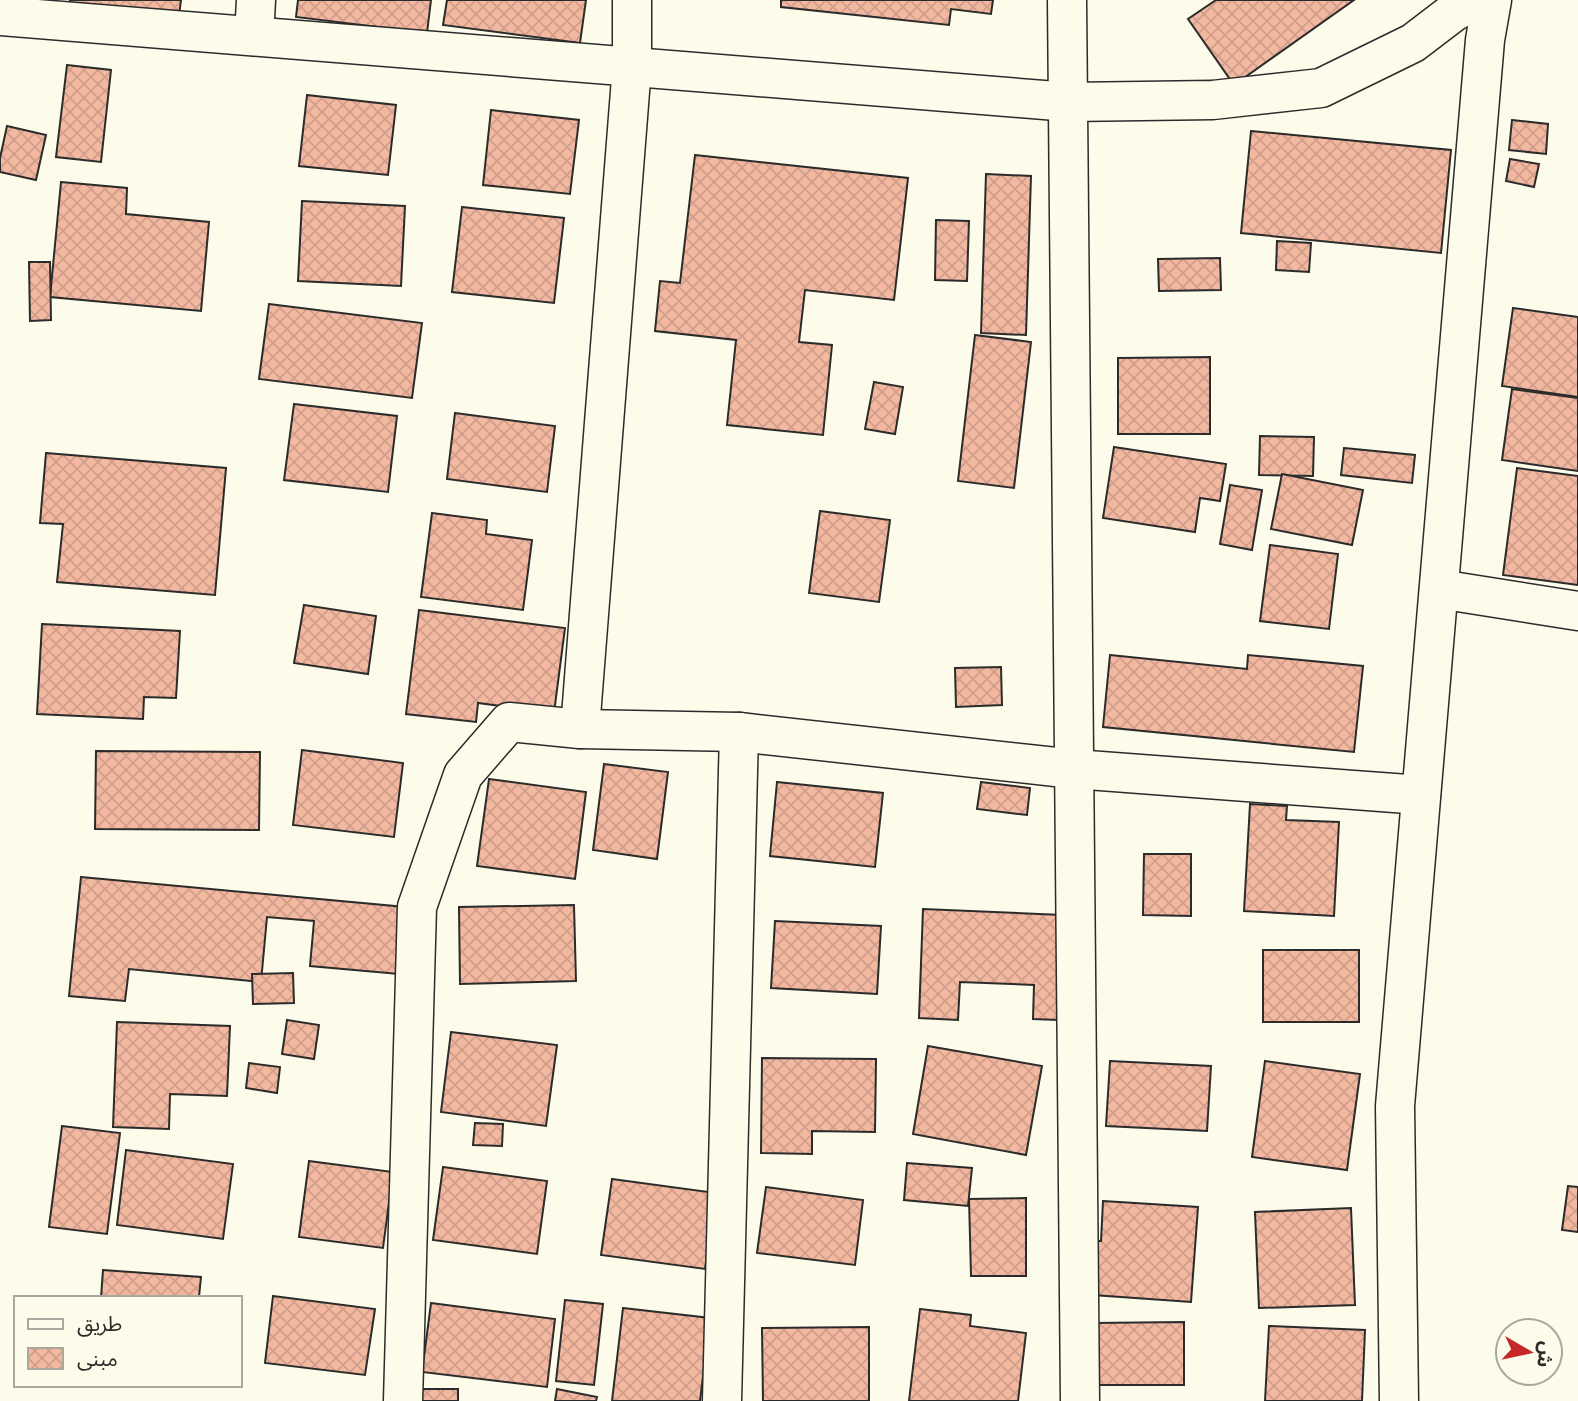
<svg xmlns="http://www.w3.org/2000/svg" width="1578" height="1401" viewBox="0 0 1578 1401" font-family="Jost,'Noto Sans Arabic',sans-serif">
  <style>
    .building { fill: url(#building-cross-hatch); stroke: #2b2b2b; stroke-width: 2 }
    .lines { fill: none; stroke-linecap: round; stroke-linejoin: round }
    .minor-casing { stroke: #2b2b2b; stroke-width: 41 }
    .minor { stroke: #fdfbea; stroke-width: 38 }
  </style>
  <defs>
    <pattern id="building-cross-hatch" width="8" height="8" patternUnits="userSpaceOnUse" patternTransform="scale(1.75)"><rect width="8" height="8" fill="#f2b8a0"/><path d="M0 0l8 8M0 8l8-8" fill="none" stroke="#d09e8a"/></pattern>
  </defs>
  <rect width="100%" height="100%" fill="#fdfbea"/>
  <g class="building">
    <polygon points="70,0 181,0 179,16 69,4"/>
    <polygon points="298,0 431,0 427,33 296,17"/>
    <polygon points="447,0 586,0 580,43 443,25"/>
    <polygon points="781,0 993,0 991,14 951,9 949,25 781,7"/>
    <polygon points="1216,0 1354,0 1234,85 1188,19"/>
    <polygon points="67,65 111,70 101,162 56,157"/>
    <polygon points="307,95 396,105 388,175 299,166"/>
    <polygon points="491,110 579,120 570,194 483,185"/>
    <polygon points="1512,120 1548,124 1546,154 1509,150"/>
    <polygon points="7,126 46,135 36,180 0,172 0,158"/>
    <polygon points="1251,131 1451,150 1441,253 1241,233"/>
    <polygon points="695,155 908,178 894,300 805,290 799,342 832,345 823,435 727,425 736,340 655,331 660,281 680,283"/>
    <polygon points="1510,159 1539,164 1534,187 1506,181"/>
    <polygon points="986,174 1031,176 1026,335 981,333"/>
    <polygon points="61,182 127,188 126,214 209,222 201,311 50,297"/>
    <polygon points="302,201 405,206 401,286 298,281"/>
    <polygon points="462,207 564,218 554,303 452,292"/>
    <polygon points="936,220 969,221 967,281 935,280"/>
    <polygon points="1277,241 1311,243 1309,272 1276,270"/>
    <polygon points="1220,258 1221,290 1159,291 1158,259"/>
    <polygon points="29,262 50,262 51,320 30,321"/>
    <polygon points="269,304 422,323 412,398 259,379"/>
    <polygon points="1513,308 1578,317 1578,397 1502,386"/>
    <polygon points="975,335 1031,342 1014,488 958,481"/>
    <polygon points="1210,357 1210,434 1118,434 1118,358"/>
    <polygon points="874,382 903,387 895,434 865,429"/>
    <polygon points="1512,389 1578,398 1578,471 1502,460"/>
    <polygon points="294,404 397,416 388,492 284,480"/>
    <polygon points="455,413 555,426 547,492 447,479"/>
    <polygon points="1260,436 1314,437 1313,476 1259,475"/>
    <polygon points="1114,447 1226,464 1220,501 1200,498 1195,532 1103,518"/>
    <polygon points="1344,448 1415,455 1412,483 1341,475"/>
    <polygon points="46,453 226,468 215,595 57,582 63,524 40,523"/>
    <polygon points="1517,468 1578,476 1578,585 1503,575"/>
    <polygon points="1282,474 1363,490 1352,545 1271,529"/>
    <polygon points="1230,485 1262,490 1252,550 1220,544"/>
    <polygon points="820,511 890,520 879,602 809,593"/>
    <polygon points="432,513 487,520 486,534 532,540 523,610 421,597"/>
    <polygon points="1270,545 1338,554 1329,629 1260,621"/>
    <polygon points="304,605 376,616 368,674 294,663"/>
    <polygon points="419,610 565,628 554,713 478,703 476,722 406,714"/>
    <polygon points="42,624 180,631 176,698 144,697 143,719 37,714"/>
    <polygon points="1110,655 1247,669 1248,655 1363,666 1354,752 1103,727"/>
    <polygon points="1001,667 1002,705 956,707 955,668"/>
    <polygon points="302,750 403,763 394,837 293,825"/>
    <polygon points="96,751 260,752 259,830 95,829"/>
    <polygon points="604,764 668,772 657,859 593,850"/>
    <polygon points="489,779 586,792 575,879 477,866"/>
    <polygon points="777,782 883,793 875,867 770,856"/>
    <polygon points="981,782 1030,788 1027,815 977,809"/>
    <polygon points="1250,804 1287,806 1286,820 1339,822 1334,916 1244,911"/>
    <polygon points="1144,854 1191,854 1191,916 1143,915"/>
    <polygon points="81,877 416,908 410,975 310,966 314,921 267,917 261,982 129,969 125,1001 69,996"/>
    <polygon points="574,905 576,981 460,984 459,907"/>
    <polygon points="923,909 1062,915 1058,1020 1033,1019 1034,985 960,982 958,1020 919,1018"/>
    <polygon points="775,921 881,926 877,994 771,988"/>
    <rect x="1263" y="950" width="96" height="72"/>
    <polygon points="293,973 294,1003 253,1004 252,974"/>
    <polygon points="287,1020 319,1025 314,1059 282,1054"/>
    <polygon points="117,1022 230,1026 227,1096 170,1094 169,1129 113,1127"/>
    <polygon points="451,1032 557,1045 546,1126 441,1112"/>
    <polygon points="928,1046 1042,1066 1026,1155 913,1134"/>
    <polygon points="762,1058 876,1059 875,1132 812,1131 812,1154 761,1153"/>
    <polygon points="1110,1061 1211,1066 1207,1131 1106,1126"/>
    <polygon points="1265,1061 1360,1074 1347,1170 1252,1157"/>
    <polygon points="249,1063 280,1067 277,1093 246,1088"/>
    <polygon points="475,1123 503,1124 502,1146 473,1145"/>
    <polygon points="62,1126 120,1133 107,1234 49,1227"/>
    <polygon points="126,1150 233,1164 223,1239 117,1225"/>
    <polygon points="309,1161 393,1172 383,1248 299,1237"/>
    <polygon points="907,1163 972,1168 968,1206 904,1200"/>
    <polygon points="443,1167 547,1181 537,1254 433,1240"/>
    <polygon points="612,1179 716,1193 705,1269 601,1255"/>
    <polygon points="1568,1186 1578,1187 1578,1232 1562,1230"/>
    <polygon points="766,1187 863,1200 855,1265 757,1253"/>
    <polygon points="1026,1198 1026,1276 971,1276 969,1199"/>
    <polygon points="1103,1201 1198,1207 1191,1302 1093,1295 1096,1241 1101,1241"/>
    <polygon points="1351,1208 1355,1305 1259,1308 1255,1212"/>
    <polygon points="103,1270 201,1277 199,1297 214,1298 101,1298"/>
    <polygon points="273,1296 375,1309 365,1375 265,1363"/>
    <polygon points="565,1300 603,1304 594,1385 556,1381"/>
    <polygon points="431,1303 555,1319 547,1387 422,1372"/>
    <polygon points="623,1308 710,1318 700,1401 612,1401"/>
    <polygon points="920,1309 971,1315 970,1326 1026,1333 1018,1401 909,1401"/>
    <polygon points="1184,1322 1184,1385 1093,1385 1093,1323"/>
    <polygon points="1269,1326 1365,1330 1362,1401 1265,1401"/>
    <polygon points="869,1327 869,1401 763,1401 762,1328"/>
    <rect x="420" y="1389" width="38" height="12"/>
    <polygon points="557,1389 597,1397 596,1401 555,1401"/>
  </g>
  <g class="lines">
    <defs>
      <g id="minor">
        <polyline points="1067,0 1080,1401"/>
        <polyline points="0,16 1069,102 1213,100 1321,88 1413,43 1455,11 1478,0"/>
        <polyline points="254,36 256,0"/>
        <polyline points="1439,589 1578,611"/>
        <polyline points="580,729 632,66 632,0"/>
        <polyline points="403,1401 417,907 463,775 509,722 580,729 739,732 1074,769 1421,795"/>
        <polyline points="722,1401 739,732"/>
        <polyline points="1399,1401 1395,1106 1485,40 1492,0"/>
      </g>
    </defs>
    <use href="#minor" class="minor-casing"/>
    <use href="#minor" class="minor"/>
  </g>
  <rect x="14" y="1296" width="228" height="91" fill="#fdfbea" stroke="#a9a89e" stroke-width="2"/>
  <rect x="28" y="1319" width="35" height="10" fill="#fdfbea" stroke="#a9a89e" stroke-width="2"/>
  <text x="77" y="1331" font-size="21" fill="#2b2b2b">طريق</text>
  <rect x="28" y="1348" width="35" height="21" fill="url(#building-cross-hatch)" stroke="#a9a89e" stroke-width="2"/>
  <text x="77" y="1366" font-size="21" fill="#2b2b2b">مبنى</text>
  <g transform="translate(1529 1352) rotate(99)"><circle r="33" fill="#fdfbea" stroke="#a9a89e" stroke-width="2"/>
  <path d="M0-5L12 26L0 18L-12 26Z" fill="#c62828"/>
  <text y="-10" font-size="19" font-weight="bold" text-anchor="middle" fill="#2b2b2b">ش</text>
  </g>
</svg>
